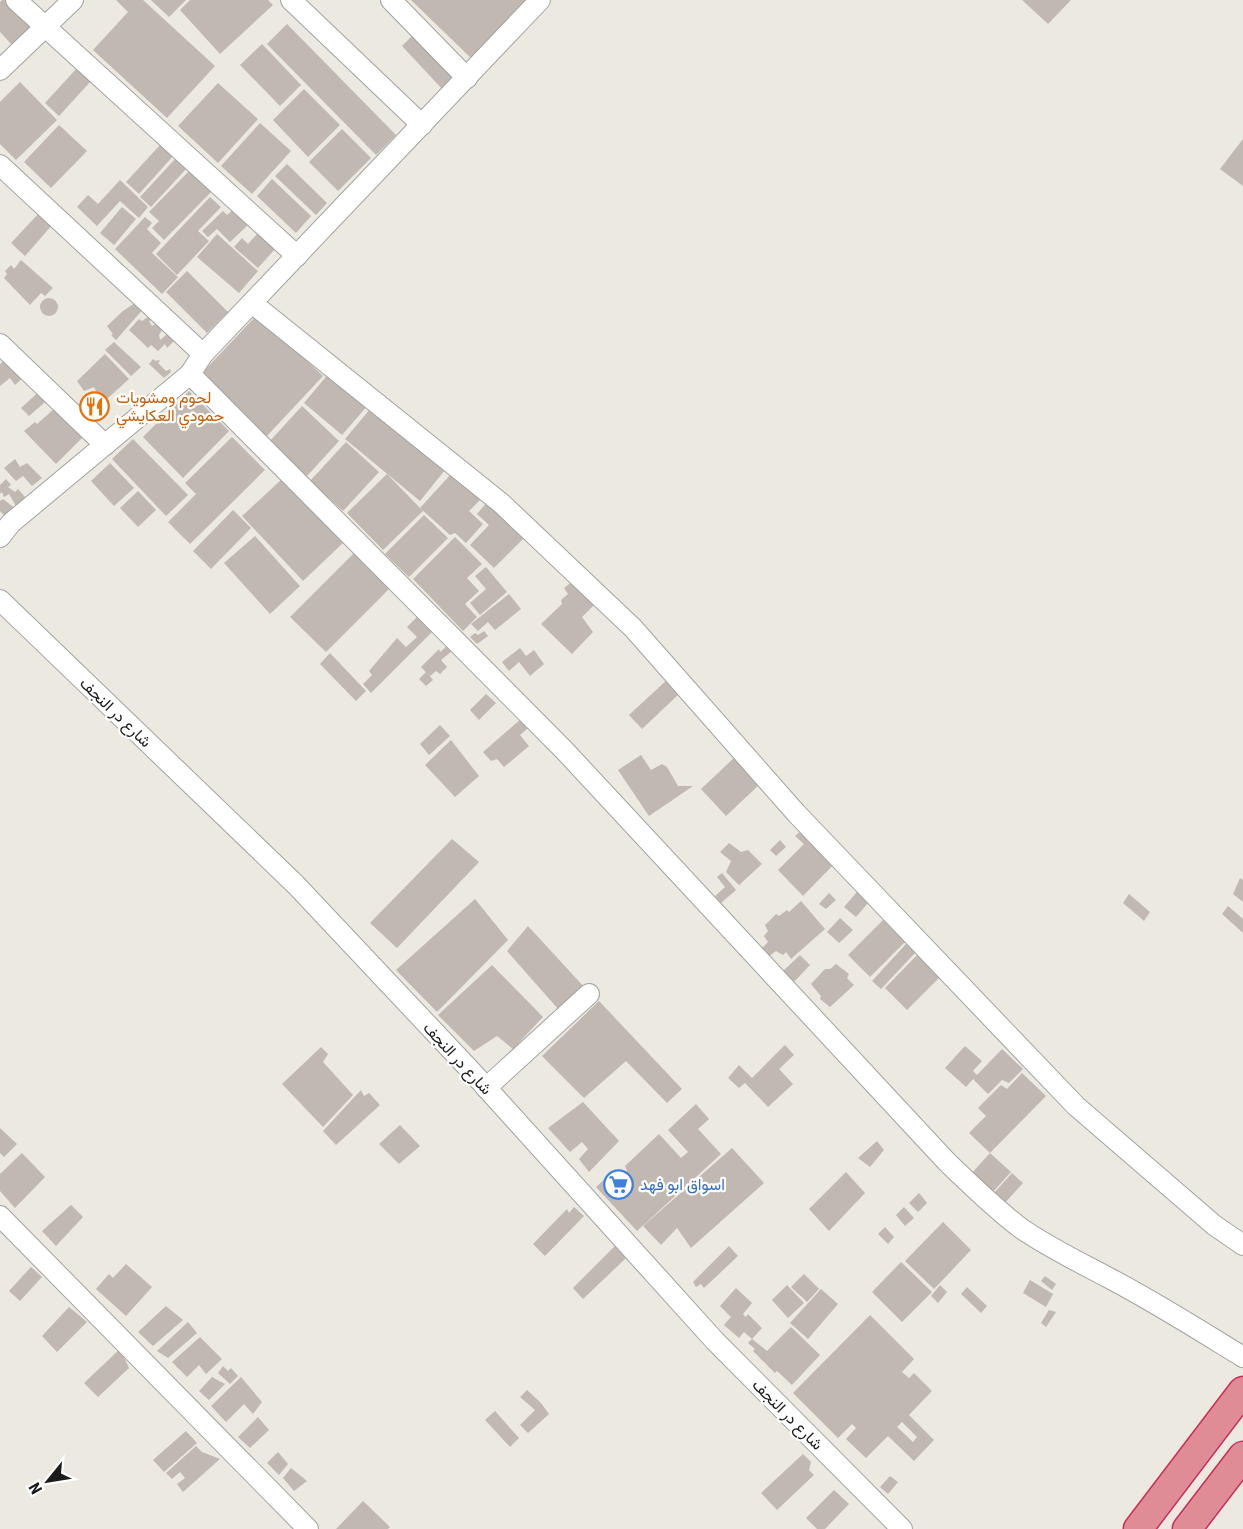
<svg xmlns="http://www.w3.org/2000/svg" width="1243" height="1529" viewBox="0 0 1243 1529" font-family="'Roboto Condensed',Vazirmatn,sans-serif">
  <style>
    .building { fill: #c0b8b1; fill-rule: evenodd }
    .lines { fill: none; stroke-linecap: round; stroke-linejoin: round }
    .minor-casing { stroke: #a2a2a2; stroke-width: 22 }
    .highway-casing { stroke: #ca2d5b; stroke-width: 31 }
    .minor { stroke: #fff; stroke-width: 20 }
    .highway { stroke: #e08c97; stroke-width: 28 }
    .labels { text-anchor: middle; stroke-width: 4.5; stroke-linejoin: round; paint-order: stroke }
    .food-label { font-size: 16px; fill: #c56008; stroke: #fff; text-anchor: start }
    .street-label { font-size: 16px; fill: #1b1b1b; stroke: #fff }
    .shop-label { font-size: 16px; fill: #366cbe; stroke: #fff; text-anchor: start }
  </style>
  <rect width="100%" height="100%" fill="#ece9e1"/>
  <g class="building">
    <polygon points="2,0 6,0 33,30 14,47 0,32 0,2"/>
    <polygon points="116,0 143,0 215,66 167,118 93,50 128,12"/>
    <polygon points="151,0 186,0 169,17"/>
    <polygon points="190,0 268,0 273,5 220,54 180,10"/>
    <polygon points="411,0 530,0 473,60"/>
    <polygon points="1022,0 1071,0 1048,24"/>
    <polygon points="287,24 396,135 376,155 267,44"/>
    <polygon points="415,33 458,79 445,92 402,46"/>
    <polygon points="262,44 301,85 280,106 240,65"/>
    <polygon points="77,68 91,81 59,116 45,103"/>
    <polygon points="20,82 57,120 16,160 0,144 0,102"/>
    <polygon points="218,83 258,119 218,163 178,126"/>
    <polygon points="304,89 340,125 308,157 273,120"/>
    <polygon points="260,123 291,151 252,194 221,166"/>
    <polygon points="59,125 87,151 51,188 24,162"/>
    <polygon points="342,129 371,158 338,191 309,162"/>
    <polygon points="1243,139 1243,186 1220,169"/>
    <polygon points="161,144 174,155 139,194 126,182"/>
    <polygon points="176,158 187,168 151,207 140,197"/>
    <polygon points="287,164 327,203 316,215 275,176"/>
    <polygon points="190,170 212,191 164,240 152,228 159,221 149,212"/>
    <polygon points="272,179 311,216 296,233 257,196"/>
    <polygon points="120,180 148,207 139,218 120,201 97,226 77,207 88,195 98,204"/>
    <polygon points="210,197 221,207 198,231 209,241 177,275 156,254"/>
    <polygon points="122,207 136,219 114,245 100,233"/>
    <polygon points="234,209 249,224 230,242 217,229 208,237 202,231 223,211 227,215"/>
    <polygon points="40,212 53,224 25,256 11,243"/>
    <polygon points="145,217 152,223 147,229 161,243 152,253 178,277 162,294 115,249"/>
    <polygon points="259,232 276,248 258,268 234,247 242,238 248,244"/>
    <polygon points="217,234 258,271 239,293 197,257"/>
    <polygon points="21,260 53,288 45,296 41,293 30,305 4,278 7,274 5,271 11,265 14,269"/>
    <polygon points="187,271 228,312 207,333 166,292"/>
    <circle cx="49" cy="307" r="9"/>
    <polygon points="138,301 145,307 116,340 111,335 113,334 107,326 123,311"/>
    <polygon points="258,314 323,376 266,437 201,374"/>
    <polygon points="149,316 152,320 149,321 152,326 157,323 162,330 159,335 160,340 170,332 176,339 167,348 165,344 158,351 151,345 148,348 129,330 139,319 142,321"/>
    <polygon points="114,342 141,367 131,376 105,350"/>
    <polygon points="105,354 129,379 108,398 98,395 94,387 84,391 77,381"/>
    <polygon points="10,356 25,376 15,385 10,378 0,386 0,364"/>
    <polygon points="153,359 156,361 159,360 160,361 158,363 166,371 170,369 171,372 164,378 149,364"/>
    <polygon points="330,372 368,405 342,435 304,403"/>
    <polygon points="43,388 51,397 29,416 21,408"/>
    <polygon points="189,391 229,431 183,478 143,437"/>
    <polygon points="302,406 339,441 307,476 269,442"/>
    <polygon points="55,408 83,437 56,464 24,431 35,422 37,424"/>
    <polygon points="371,408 445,470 420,501 345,439"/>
    <polygon points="232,437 265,470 190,544 168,522 196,494 185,483"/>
    <polygon points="133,439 188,495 166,516 112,459"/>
    <polygon points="346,442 379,472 343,511 310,481"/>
    <polygon points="15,459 20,467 27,463 42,478 32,486 23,476 16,481 4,468"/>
    <polygon points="110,463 134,488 114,506 91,481"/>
    <polygon points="452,473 481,499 469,511 483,524 466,543 455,533 450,535 420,508"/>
    <polygon points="387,474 423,511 383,550 347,513"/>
    <polygon points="6,479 11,485 8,487 15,492 18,489 25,497 16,506 9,494 4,497 2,492 0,494 0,485"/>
    <polygon points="282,479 343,543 303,581 242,516"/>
    <polygon points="138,491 156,510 138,527 120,508"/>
    <polygon points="3,499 16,509 7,518 0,511 0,501"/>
    <polygon points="488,501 525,537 494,568 470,545 489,525 477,514"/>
    <polygon points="233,510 251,528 211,569 193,551"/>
    <polygon points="424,515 448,538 409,577 385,554"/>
    <polygon points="255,536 300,586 270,614 224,563"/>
    <polygon points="455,537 482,564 467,578 479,591 465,604 477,617 463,631 413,579"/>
    <polygon points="354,553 389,589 326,652 290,617"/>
    <polygon points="486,567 507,592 480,615 470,603 486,589 475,576"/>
    <polygon points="573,581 597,602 582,617 593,632 572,654 541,624 562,604 561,600 568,594 564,588"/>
    <polygon points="509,594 521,609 495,630 488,622 478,631 471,624"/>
    <polygon points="417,617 433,631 371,693 363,684 372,675 369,671 397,638 406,647 417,637 407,627"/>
    <polygon points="484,631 488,636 477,644 470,637 475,633 478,635"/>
    <polygon points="447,646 452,651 441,660 447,667 440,674 436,671 430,676 433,680 426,686 419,679 426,672 421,667 439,649 440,652"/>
    <polygon points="520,648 526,656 534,650 544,664 530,676 519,662 509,671 502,662"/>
    <polygon points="330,653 366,691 356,701 320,664"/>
    <polygon points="669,678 679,694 642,729 629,715"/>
    <polygon points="486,694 496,703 479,720 470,710"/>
    <polygon points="521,719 528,728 520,735 529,746 504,767 497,759 491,761 483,752"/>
    <polygon points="440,725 450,736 429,755 420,744"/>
    <polygon points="451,740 479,776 455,797 425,765"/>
    <polygon points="641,755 651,770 662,764 667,767 678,786 693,786 649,816 618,770"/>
    <polygon points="735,757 760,784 726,816 701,789"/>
    <polygon points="803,829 836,862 803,896 778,870 804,844 795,836"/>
    <polygon points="452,839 479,862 397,948 370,923"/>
    <polygon points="780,840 786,847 776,856 770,850"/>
    <polygon points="729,843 741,852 748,850 762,864 739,885 726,872 731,861 720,852"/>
    <polygon points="722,873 736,890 721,903 715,896 725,887 717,877"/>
    <polygon points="1240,878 1243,880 1243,902 1233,894"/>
    <polygon points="857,892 869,902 856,917 844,907"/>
    <polygon points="829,893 836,900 826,909 819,904"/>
    <polygon points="1129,894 1150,912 1144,921 1123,903"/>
    <polygon points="475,899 508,940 437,1012 396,970"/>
    <polygon points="801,901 825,929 791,959 786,952 783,955 776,951 767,958 760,950 768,942 764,936 768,931 765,925 776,914 779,916 787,910 789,912"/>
    <polygon points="1228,906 1243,919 1243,933 1222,914"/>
    <polygon points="840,918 853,930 839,943 827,932"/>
    <polygon points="883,920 905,942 870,977 848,955"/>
    <polygon points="528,926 585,988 559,1010 507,951"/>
    <polygon points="906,944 916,952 881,989 872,981"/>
    <polygon points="920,952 943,974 907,1010 885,988"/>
    <polygon points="800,955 810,965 792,984 781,973"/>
    <polygon points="836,964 849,974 847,978 854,985 830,1007 820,999 821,996 811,984 825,969 830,969"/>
    <polygon points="492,965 543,1017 513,1049 497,1036 474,1051 438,1015"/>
    <polygon points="599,1001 682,1089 667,1103 626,1061 584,1098 542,1056"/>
    <polygon points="785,1045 794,1055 779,1069 793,1084 768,1107 745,1083 739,1088 728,1078 739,1065 752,1078"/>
    <polygon points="965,1046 982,1061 973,1071 977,1075 1002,1049 1023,1069 1009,1083 1002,1080 988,1094 973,1079 966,1087 945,1068"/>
    <polygon points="321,1047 328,1054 323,1062 353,1095 323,1127 282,1084"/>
    <polygon points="1022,1073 1046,1096 990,1153 1011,1172 991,1194 970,1175 990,1153 969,1133 986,1116 978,1108 1001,1085 1007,1089"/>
    <polygon points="361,1090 364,1096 369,1093 380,1105 336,1145 323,1131"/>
    <polygon points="583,1102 619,1141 589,1172 579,1159 588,1149 582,1142 570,1152 548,1128"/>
    <polygon points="696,1104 709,1119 698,1129 721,1154 637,1231 596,1187 608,1176 619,1189 630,1179 625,1166 659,1134 681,1158 688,1152 668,1130"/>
    <polygon points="400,1125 420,1146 399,1164 379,1144"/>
    <polygon points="0,1128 17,1144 4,1157 0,1153"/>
    <polygon points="877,1141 884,1150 870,1167 858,1158"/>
    <polygon points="732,1148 764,1183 691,1248 677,1228 661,1245 643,1226"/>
    <polygon points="22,1153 45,1177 15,1208 0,1191 0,1174"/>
    <polygon points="846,1172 865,1193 829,1231 809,1209"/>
    <polygon points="1012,1173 1023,1183 1004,1204 993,1194"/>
    <polygon points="919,1193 927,1203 918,1212 909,1203"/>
    <polygon points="71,1205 83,1217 56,1246 42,1231"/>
    <polygon points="574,1207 584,1216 545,1256 533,1244 567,1209 569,1213"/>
    <polygon points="904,1207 914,1218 905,1226 896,1215"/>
    <polygon points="943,1222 971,1250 934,1289 905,1261"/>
    <polygon points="885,1227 894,1237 888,1244 878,1234"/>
    <polygon points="615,1246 626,1258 583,1299 573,1288"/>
    <polygon points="729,1246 738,1256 704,1288 701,1284 696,1287 693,1282"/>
    <polygon points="901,1262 932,1292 902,1322 872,1292"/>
    <polygon points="126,1264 152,1287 126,1316 96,1289 109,1274 113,1278"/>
    <polygon points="31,1267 42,1277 20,1301 9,1291"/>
    <polygon points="804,1274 819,1289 807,1302 791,1287"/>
    <polygon points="1045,1276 1056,1284 1052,1290 1041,1281"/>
    <polygon points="1030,1280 1053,1294 1046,1307 1023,1293"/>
    <polygon points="787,1285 804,1303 788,1318 772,1300"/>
    <polygon points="940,1285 947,1292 938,1303 931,1296"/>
    <polygon points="967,1287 987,1306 981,1313 961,1294"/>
    <polygon points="736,1288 752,1303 743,1314 746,1317 748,1314 762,1328 752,1339 767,1351 791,1327 820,1355 792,1385 777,1371 775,1373 753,1351 755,1349 748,1343 752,1339 744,1332 739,1338 724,1325 731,1317 720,1306"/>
    <polygon points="821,1289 838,1304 808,1339 790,1323"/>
    <polygon points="166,1306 183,1320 153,1346 138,1332"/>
    <polygon points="69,1307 87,1322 57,1352 42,1336"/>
    <polygon points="1049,1310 1056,1312 1046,1327 1041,1323"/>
    <path d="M 870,1315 L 914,1359 L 902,1372 L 909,1378 L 914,1373 L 932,1391 L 909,1415 L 934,1440 L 914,1461 L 888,1436 L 866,1458 L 846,1439 L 856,1428 L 852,1424 L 838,1438 L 793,1393 ZM 902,1422 L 917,1437 L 913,1442 L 897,1427 Z"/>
    <polygon points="188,1322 197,1333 168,1358 157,1351"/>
    <polygon points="200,1337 222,1359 206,1374 199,1365 187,1377 172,1362"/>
    <polygon points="120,1349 129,1368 98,1397 84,1383"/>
    <polygon points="223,1366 228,1371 231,1368 238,1376 230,1384 218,1373"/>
    <polygon points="212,1377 225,1384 209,1400 199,1391"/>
    <polygon points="241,1377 262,1402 253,1414 244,1404 226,1422 211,1406"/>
    <polygon points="527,1390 541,1403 549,1414 528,1433 520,1425 535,1410 520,1397"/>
    <polygon points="495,1411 519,1438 510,1447 485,1420"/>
    <polygon points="258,1417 269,1430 250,1448 238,1437"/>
    <polygon points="186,1431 197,1443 164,1472 153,1460"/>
    <polygon points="196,1446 202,1452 220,1459 183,1492 177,1484 185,1478 180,1472 172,1479 166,1473"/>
    <polygon points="278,1452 288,1464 279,1475 267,1463"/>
    <polygon points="803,1454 811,1462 809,1470 814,1475 777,1510 761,1493"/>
    <polygon points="291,1468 307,1481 294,1491 283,1478"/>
    <polygon points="890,1476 898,1482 888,1494 880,1487"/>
    <polygon points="834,1490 849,1504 825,1529 817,1529 806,1518"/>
    <polygon points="363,1501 390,1527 388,1529 336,1529"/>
  </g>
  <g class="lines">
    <defs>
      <g id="minor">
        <polyline points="16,0 297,256"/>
        <polyline points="291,0 422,125"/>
        <polyline points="391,0 467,78"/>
        <path d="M 540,0 L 203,354 L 190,374 L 564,750 L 947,1162 C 971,1185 995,1209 1022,1229 C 1050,1248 1079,1262 1109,1278 C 1155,1302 1199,1330 1243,1357"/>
        <polyline points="0,70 73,0"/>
        <polyline points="0,165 203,354"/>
        <polyline points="252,303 501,503 633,628 796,813 1076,1106 1214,1225 1243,1245"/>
        <polyline points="0,344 105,445"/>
        <polyline points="0,537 11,523 190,374"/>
        <polyline points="0,600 296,885 473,1073 715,1341 902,1529"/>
        <polyline points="486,1088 589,994"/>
        <polyline points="0,1216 308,1529"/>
      </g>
      <g id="highway">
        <polyline points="1138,1529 1243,1391"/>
        <polyline points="1187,1529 1243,1456"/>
      </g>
    </defs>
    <use href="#minor" class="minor-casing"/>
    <use href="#highway" class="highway-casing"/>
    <use href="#minor" class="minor"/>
    <use href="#highway" class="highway"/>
  </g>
  <defs>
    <symbol id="restaurant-ring" viewBox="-11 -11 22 22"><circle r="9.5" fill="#fff" stroke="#e8710a" stroke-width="1.5"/><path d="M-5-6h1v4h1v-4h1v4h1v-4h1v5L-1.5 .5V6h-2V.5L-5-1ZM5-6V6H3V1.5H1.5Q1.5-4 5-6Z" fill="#e8710a"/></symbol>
    <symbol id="supermarket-ring" viewBox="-11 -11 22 22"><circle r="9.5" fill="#fff" stroke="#3f7fe0" stroke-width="1.5"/><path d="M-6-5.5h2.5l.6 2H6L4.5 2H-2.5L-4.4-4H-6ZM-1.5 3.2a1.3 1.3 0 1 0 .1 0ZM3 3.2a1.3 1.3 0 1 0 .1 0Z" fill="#3f7fe0"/></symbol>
  </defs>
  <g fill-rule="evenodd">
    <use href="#restaurant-ring" x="78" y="390" width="33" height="33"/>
    <use href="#supermarket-ring" x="602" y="1168" width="33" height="33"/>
  </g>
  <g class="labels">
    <g class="food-label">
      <text x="116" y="403">لحوم ومشويات<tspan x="116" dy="18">حمودي العكايشي</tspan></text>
    </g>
    <g class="street-label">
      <text transform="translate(116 712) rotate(44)" y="6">شارع در النجف</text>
      <text transform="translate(458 1058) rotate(47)" y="6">شارع در النجف</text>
      <text transform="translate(788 1414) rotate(45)" y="6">شارع در النجف</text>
    </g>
    <g class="shop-label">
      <text x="640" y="1190">اسواق ابو فهد</text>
    </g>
  </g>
  <g transform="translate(48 1481) rotate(240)" stroke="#ffffff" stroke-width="4.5" paint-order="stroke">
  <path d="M0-4.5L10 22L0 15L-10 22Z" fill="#1b1b1b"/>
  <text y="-9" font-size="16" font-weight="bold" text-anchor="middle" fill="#1b1b1b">N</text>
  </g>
</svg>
